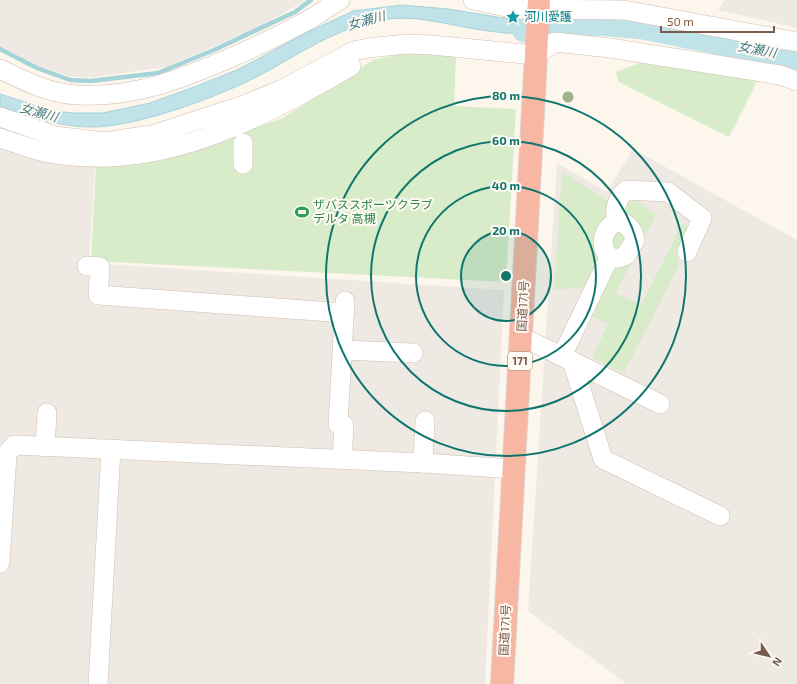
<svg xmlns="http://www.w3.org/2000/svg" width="797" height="684" viewBox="0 0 797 684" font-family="'Exo 2','Noto Sans JP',sans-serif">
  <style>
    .industrial { fill: #efe9e4 }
    .green { fill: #d8ecc9 }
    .water { fill: #bfe3e8; stroke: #a5d3da }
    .pier { fill: #fdf6ec }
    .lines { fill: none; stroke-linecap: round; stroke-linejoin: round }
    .stream { stroke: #a5d3da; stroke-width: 4.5 }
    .river { stroke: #bfe3e8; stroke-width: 27 }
    .minor-casing { stroke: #d1beb0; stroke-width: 20 }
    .highway-casing { stroke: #dad1cd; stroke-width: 24 }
    .minor { stroke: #fff; stroke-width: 19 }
    .highway { stroke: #f7b7a3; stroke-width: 22 }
    .tree { fill: #a0b28e }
    .ring { fill: none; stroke: #0f766e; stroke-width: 2 }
    .labels { text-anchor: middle; stroke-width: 4; stroke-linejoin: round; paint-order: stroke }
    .shield { fill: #fffaf3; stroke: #a28b7f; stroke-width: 1 }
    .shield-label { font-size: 11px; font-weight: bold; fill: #7a5c4d }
    .culture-label { font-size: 12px; fill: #0d838f; stroke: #fffaf3; text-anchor: start }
    .leisure-label { font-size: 12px; fill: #27864d; stroke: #fffaf3; text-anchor: start }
    .street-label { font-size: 12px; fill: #7a5c4d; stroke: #fffaf3 }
    .water-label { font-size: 13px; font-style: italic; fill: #437c86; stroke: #fffaf3 }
    .centre { fill: #0f766e; stroke: #fffaf3; stroke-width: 2 }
    .ring-label { font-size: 12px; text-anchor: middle; font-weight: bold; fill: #0f766e; stroke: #fffaf3; stroke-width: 4; stroke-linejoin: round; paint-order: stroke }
  </style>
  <rect width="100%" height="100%" fill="#fdf6ec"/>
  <g class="industrial">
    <polygon points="0,0 307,0 257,28 166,67 93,77 71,77 39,66 0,46"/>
    <polygon points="725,0 797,0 797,28 718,10"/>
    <polygon points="0,143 95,165 89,263 504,290 485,684 0,684"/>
    <polygon points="633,149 797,240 797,684 627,684 528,611 557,163 607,192"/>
  </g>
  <g class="green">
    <polygon points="410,52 456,57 454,106 516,109 506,282 91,261 96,163 224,139 283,118 373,60"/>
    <polygon points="639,63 758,79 729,137 619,82 616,72"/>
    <polygon points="562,172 609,201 601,259 586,287 554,290"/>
    <polygon points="637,199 647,208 656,214 642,243 628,221 622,206"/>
    <polygon points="682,224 690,227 678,253 679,265 624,373 592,358 608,324 590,315 616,265 633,259 616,293 641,305"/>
    <polygon points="614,230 626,231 624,249 614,251 610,235"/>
  </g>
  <path class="water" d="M 402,5 L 448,9 L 516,20 L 562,19 L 562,36 C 535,35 508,34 481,30 C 448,25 415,14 382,20 C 338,27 301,53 264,73 C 224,95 133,129 88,127 C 58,126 28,117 0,106 L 0,94 L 52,111 L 74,113 L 103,113 L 150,103 L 197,86 L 239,69 L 304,34 L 353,11 Z"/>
  <polygon class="pier" points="559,17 558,38 517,36 517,18"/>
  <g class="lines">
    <polyline class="stream" points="0,49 37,68 70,80 91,81 158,73 214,50 295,12 311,0"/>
    <polyline class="river" points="525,29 562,28 600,22 643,26 797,57"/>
    <defs>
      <g id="minor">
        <polyline points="473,0 516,9 624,10 797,42"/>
        <path d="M 0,69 C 24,81 51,94 77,95 C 133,98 179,80 230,58 C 257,46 285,33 312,18 C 321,13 330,5 340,0"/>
        <polyline points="0,117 55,136 104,142 152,135 244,105 283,89 354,51 368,48 407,44 432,45 524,54 537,54 555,42 610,48 780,75 797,81"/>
        <path d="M 0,138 C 16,143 33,150 49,153 C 159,173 259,120 351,66"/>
        <polyline points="243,164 243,143"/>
        <path d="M 618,222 C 613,211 617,198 626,190 L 668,192 L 702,218 L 687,252"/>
        <path d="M 618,222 C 628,223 633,230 635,240 L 626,255 C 600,270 595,228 618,222 Z"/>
        <polyline points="87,266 100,267 98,295 345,313"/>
        <polyline points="522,337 660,404"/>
        <polyline points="343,350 413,353"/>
        <polyline points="562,356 609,258"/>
        <polyline points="572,361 603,459 720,516"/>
        <polyline points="45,447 47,413"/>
        <polyline points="342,459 344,425 338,424 345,301"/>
        <polyline points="423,463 425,421"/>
        <polyline points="0,563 7,454 14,445 423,463 514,469"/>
        <polyline points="98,684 111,449"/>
      </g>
      <polyline id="highway" points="502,684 539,0"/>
    </defs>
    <use href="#minor" class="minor-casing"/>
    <use href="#highway" class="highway-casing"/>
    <use href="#minor" class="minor"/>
    <use href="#highway" class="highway"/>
  </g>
  <circle class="tree" cx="568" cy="97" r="5.5"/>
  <circle cx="506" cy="276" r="45" fill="#0f766e" fill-opacity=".12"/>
  <g class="ring">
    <circle cx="506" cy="276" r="45"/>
    <circle cx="506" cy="276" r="90"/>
    <circle cx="506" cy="276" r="135"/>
    <circle cx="506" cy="276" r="180"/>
  </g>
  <defs>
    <symbol id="sight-bare" viewBox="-9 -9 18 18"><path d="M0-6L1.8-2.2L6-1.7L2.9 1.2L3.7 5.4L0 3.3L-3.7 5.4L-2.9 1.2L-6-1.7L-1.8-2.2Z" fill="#0f9aa8" stroke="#fffaf3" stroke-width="2.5" paint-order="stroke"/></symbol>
    <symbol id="stadium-bare" viewBox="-9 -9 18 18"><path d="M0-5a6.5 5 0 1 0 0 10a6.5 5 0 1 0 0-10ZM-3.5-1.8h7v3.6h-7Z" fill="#2e9e5b" stroke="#fffaf3" stroke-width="2.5" paint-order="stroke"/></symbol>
  </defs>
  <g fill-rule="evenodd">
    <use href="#sight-bare" x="503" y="7" width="20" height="20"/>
    <use href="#stadium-bare" x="292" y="202" width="20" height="20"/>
  </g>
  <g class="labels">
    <rect class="shield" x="508" y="352" width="24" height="18" rx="3"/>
    <g class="shield-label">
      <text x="520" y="365">171</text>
    </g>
    <g class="culture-label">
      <text x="524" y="21">河川愛護</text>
    </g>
    <g class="leisure-label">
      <text x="313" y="209">ザバススポーツクラブ<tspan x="313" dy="14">デルタ 高槻</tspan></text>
    </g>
    <g class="street-label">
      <text transform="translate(523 306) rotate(-87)" y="4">国道171号</text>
      <text transform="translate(505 630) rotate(-87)" y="4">国道171号</text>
    </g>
    <g class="water-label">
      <text transform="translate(366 20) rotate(-15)" y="5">女瀬川</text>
      <text transform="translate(757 49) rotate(11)" y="5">女瀬川</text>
      <text transform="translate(39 112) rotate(16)" y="5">女瀬川</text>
    </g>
  </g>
  <circle cx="506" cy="276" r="6" class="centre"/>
  <g class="ring-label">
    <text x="506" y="100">80 m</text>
    <text x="506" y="145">60 m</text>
    <text x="506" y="190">40 m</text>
    <text x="506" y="235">20 m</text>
  </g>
  <g transform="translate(769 656) rotate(125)" stroke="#fffaf3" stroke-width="3" paint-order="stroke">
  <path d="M0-3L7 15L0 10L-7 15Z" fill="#7a5c4d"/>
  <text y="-6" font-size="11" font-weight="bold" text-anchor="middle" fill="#7a5c4d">N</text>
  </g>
  <path d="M661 26v6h113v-6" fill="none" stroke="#7a5c4d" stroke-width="2"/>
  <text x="667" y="26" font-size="12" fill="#7a5c4d" stroke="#fffaf3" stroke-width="3" paint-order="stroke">50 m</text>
</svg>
